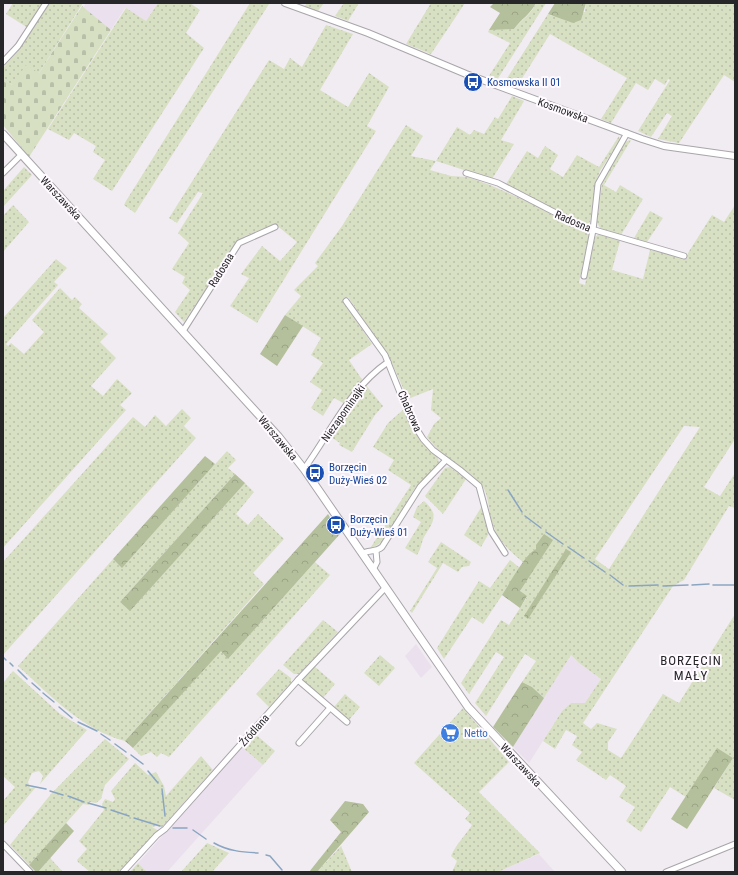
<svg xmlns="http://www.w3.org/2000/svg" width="738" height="875" viewBox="0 0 738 875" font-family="'Roboto Condensed',sans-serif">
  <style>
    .built { fill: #ebe1ee }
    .grass { fill: url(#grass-dots); fill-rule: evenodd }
    .forest { fill: url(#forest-crowns) }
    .cemetery { fill: url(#cemetery-stones) }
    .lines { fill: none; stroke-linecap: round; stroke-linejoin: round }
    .stream { stroke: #8aa5c1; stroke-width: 1.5 }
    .minor-casing { stroke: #a9a5aa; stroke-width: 7 }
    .tertiary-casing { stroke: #a9a5aa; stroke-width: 8 }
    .secondary-casing { stroke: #a9a5aa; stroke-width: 9 }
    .minor { stroke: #fff; stroke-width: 5 }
    .tertiary { stroke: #fff; stroke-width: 6 }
    .secondary { stroke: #fff; stroke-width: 7 }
    .labels { text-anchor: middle; stroke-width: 4; stroke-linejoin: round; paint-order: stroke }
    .transit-label { font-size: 11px; fill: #164399; stroke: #fefaff; text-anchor: start }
    .street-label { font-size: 11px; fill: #272628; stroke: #fefaff }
    .shop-label { font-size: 11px; fill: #366cbe; stroke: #fefaff; text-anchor: start }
    .quarter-label { font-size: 13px; letter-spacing: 1px; fill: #272628; stroke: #fefaff }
  </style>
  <defs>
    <pattern id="grass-dots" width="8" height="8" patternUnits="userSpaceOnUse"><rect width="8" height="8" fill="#d8e0c3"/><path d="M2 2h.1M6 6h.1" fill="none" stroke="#b9c0a8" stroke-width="1.8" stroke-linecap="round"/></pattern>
    <pattern id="forest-crowns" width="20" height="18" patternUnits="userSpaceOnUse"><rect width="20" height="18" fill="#b4bf9b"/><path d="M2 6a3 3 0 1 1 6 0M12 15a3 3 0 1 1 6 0" fill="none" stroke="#9ba486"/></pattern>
    <pattern id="cemetery-stones" width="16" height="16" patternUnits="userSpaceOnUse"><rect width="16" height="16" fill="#d8e0c3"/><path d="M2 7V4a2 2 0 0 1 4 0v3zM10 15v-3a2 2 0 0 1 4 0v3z" fill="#b9c0a8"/></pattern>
  </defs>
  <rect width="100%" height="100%" fill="#f1ecf2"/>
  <g class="built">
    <polygon points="86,3 158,3 146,21 125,8 111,30 83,8"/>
    <polygon points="416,644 432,667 421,678 405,656"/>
    <polygon points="571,655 579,663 601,679 585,704 571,703 562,711 529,763 513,747"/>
    <polygon points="242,747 263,765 167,872 147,872 138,863"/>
    <polygon points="539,854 555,872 498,872"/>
  </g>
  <g class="grass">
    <polygon points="13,3 43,3 28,28 6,14"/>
    <polygon points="49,3 83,3 39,73 12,85 3,78 3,68 18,51"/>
    <polygon points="158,3 190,3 200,10 186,33 204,48 112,191 93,179 105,160 93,152 96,146 74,133 69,140 48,129 126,8 146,21"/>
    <polygon points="250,3 269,4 135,213 124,205 126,201"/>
    <polygon points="307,3 324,3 318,11 304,7"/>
    <polygon points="344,3 359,3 348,21 335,16"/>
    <polygon points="431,3 465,3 431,54 406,44"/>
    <path d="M 536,3 L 546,3 L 497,80 L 489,76 L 510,43 L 488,32 L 489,30 L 514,29 C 522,19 531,15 536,3 Z"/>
    <polygon points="586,3 735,3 735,82 724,75 679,143 658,139 672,116 667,113 651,137 638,131 670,80 668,79 665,85 655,79 648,90 636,83 611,123 601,119 627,78 550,34 516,88 504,83 548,14 552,16 585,12"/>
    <polygon points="326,25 353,34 320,90 348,107 369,73 389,87 367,126 376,131 257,323 230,306 249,278 241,274 262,246 280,261 297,242 275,224 245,236 238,241 184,322 175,312 190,290 182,283 185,277 172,269 189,243 178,233 203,193 198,192 177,223 169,218 269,60 284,69 290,58 302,67"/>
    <path d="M 512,96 L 524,101 L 501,140 L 514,144 L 492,179 L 436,161 L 430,170 L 451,176 L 468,177 L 490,185 L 531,203 L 565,222 L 586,231 L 589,235 L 579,283 L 585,285 L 595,237 L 599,234 L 620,241 L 612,270 L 643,279 L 650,250 L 687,259 L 688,253 L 712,215 L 724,222 L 735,205 L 735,439 L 704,487 L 720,496 L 735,473 L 735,508 L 729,506 L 684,580 L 673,586 L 583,723 L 591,729 L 597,723 L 617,729 L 608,742 L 608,750 L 621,758 L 663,694 L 679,703 L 735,614 L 735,800 L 714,788 L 733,758 L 717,749 L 686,797 L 670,787 L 641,832 L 626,821 L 635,807 L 619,797 L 626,786 L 610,775 L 606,780 L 576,760 L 582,752 L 572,745 L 577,736 L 566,730 L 555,749 L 543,741 L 562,711 L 571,703 L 585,703 L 601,679 L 579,663 L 571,655 L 544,698 L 532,687 L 522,682 L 536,661 L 525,654 L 486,716 L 475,703 L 504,657 L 496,652 L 469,694 L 461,683 L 501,620 L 509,625 L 527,597 L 520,592 L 536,549 L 534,550 L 524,563 C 510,552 497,539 492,522 C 488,509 489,494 481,484 C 471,472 456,465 444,455 C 438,450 432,443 427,437 L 434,424 L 441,418 L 431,410 L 433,389 L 408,399 L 390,359 L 348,297 L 344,303 L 372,344 L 349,360 L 363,381 L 345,404 L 334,398 L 323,416 L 311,408 L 322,390 L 310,382 L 323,363 L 311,355 L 321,338 L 285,315 L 301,296 L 294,290 L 318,266 L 315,263 L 342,226 L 406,125 L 423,136 L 411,156 L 436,161 L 457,127 L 470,135 L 474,130 L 484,134 L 495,117 L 498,119 ZM 684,426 L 700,427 L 609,569 L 595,559 Z"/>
    <polygon points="619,136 620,140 600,171 596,182 590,222 587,224 569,217 506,184 527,151 538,158 545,146 558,155 550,169 563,177 577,155 599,167"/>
    <polygon points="630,140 631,140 604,185 616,192 620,185 643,199 621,235 600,228 597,222 602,184 605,175 625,142"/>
    <polygon points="24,167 32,175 3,207 3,191"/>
    <polygon points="13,205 29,222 3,252 3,216"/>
    <polygon points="650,211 663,218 647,242 634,238"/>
    <polygon points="56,259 67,268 54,282 58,285 6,344 8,346 11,343 24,354 44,332 32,320 60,288 72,300 75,297 82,304 79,308 108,334 100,342 116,358 91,386 103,396 117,379 132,393 120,405 126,410 3,548 3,316 4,317"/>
    <polygon points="365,384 383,406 375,415 352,452 339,445 340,443 328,435"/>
    <polygon points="182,409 191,418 184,426 196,438 3,655 3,562 133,417 145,427 155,415 166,426"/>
    <polygon points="404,409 415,432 438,458 439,463 415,488 382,542 369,550 411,485 388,470 394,460 373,447 388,423"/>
    <path d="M 227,451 L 236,460 L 228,468 L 235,474 L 120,602 L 130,610 L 245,483 L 254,492 L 236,514 L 248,525 L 258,514 L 284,539 L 253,573 L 264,584 L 125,741 C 82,730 50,695 18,666 L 113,559 L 122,567 Z"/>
    <polygon points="450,467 466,479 443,514 425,496 445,468"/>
    <path d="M 424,501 C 440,515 433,522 424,537 C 421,543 422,547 417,555 L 405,548 L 421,522 L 413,517 L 417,507 Z"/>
    <polygon points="482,506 489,531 488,535 481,547 464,535"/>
    <polygon points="441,542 471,562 469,566 462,567 458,572 443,563 412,613 410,611 437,568 428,562"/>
    <polygon points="510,560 520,568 483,624 472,617 444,659 437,648 477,584 479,581 490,588"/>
    <polygon points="315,562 330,575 169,757 161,753 157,757 151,752 141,756 133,748 221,650 229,658"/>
    <polygon points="323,620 338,632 299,674 294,674 283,665"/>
    <polygon points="380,655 395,668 379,686 364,673"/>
    <polygon points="314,666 335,684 323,698 304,682 304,677"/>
    <polygon points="279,669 291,678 291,683 269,707 256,694"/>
    <polygon points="13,671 60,714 87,730 40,784 43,776 39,771 32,773 28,782 30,788 36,787 3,826 3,801 15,787 3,776 3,683"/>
    <polygon points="345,694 360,707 349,720 334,707"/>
    <path d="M 463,708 L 509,762 L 479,792 L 540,853 L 498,872 L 452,872 L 457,861 L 451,856 C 456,844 465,836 472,825 L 465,819 L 470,813 L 414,763 Z"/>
    <polygon points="254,733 275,751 263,765 242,747"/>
    <polygon points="105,739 129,759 105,785 101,799 96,803 90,802 89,805 83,804 29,865 10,845 51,794"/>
    <polygon points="201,756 213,770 162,827 156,826 152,827 159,831 121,872 90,872 78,862 77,860 87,849 79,841 104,810 102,804 105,799 113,802 115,799 111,791 135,763 148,775 156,772 164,786 166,796"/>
    <polygon points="207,843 229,853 212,872 181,872"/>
    <polygon points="341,846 352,872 317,872"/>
    <polygon points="50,858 63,872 38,872"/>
    <polygon points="138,863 147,872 130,872"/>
  </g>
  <g class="forest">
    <path d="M 494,3 L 536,3 C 530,15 522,18 514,29 L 489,30 L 500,13 L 490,7 Z"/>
    <polygon points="555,3 586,3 581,20 573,23 548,14"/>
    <polygon points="285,315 303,326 277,366 260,354"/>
    <polygon points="205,456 215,464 122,568 113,559"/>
    <polygon points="235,474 245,483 130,611 120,602"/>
    <polygon points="328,514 340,534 228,659 221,651 133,748 125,741"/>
    <path d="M 544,534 L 553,540 L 520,591 L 527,596 L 520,608 L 502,595 C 509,585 525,554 536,549 L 536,545 Z"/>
    <polygon points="566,549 571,552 528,619 524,616"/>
    <polygon points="522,682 532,687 544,698 513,747 493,727"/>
    <polygon points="717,748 733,758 687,829 671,819"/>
    <polygon points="345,801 363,804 369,812 317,872 309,872 341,832 330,820"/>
    <polygon points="66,823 74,831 38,872 36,872 29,865"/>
  </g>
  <polygon class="cemetery" points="82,6 111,30 29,157 3,125 3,78 12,85 26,65 39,73"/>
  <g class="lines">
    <g class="stream">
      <polyline points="508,490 522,512"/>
      <polyline points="525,516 541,528"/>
      <polyline points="546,532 563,544"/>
      <polyline points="568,547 584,558"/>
      <polyline points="589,561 605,572"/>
      <polyline points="610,575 623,585"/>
      <polyline points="692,585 709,584"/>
      <polyline points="713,585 735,585"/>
      <polyline points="629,586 658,585"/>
      <polyline points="663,586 688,585"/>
      <polyline points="3,657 6,660"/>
      <polyline points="10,663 13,666"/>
      <polyline points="18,670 27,679"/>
      <polyline points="32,683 40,690"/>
      <polyline points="43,693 54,702"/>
      <polyline points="59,707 72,718"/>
      <polyline points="78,722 97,731"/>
      <polyline points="101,734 110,740"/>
      <polyline points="115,744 126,752"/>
      <polyline points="131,755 143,764"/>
      <polyline points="148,771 158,783"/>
      <polyline points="26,785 46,789"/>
      <polyline points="162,789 165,816"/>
      <polyline points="50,791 63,795"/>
      <polyline points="68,796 84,802"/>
      <polyline points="88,803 106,808"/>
      <polyline points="111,810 129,816"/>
      <polyline points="134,818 160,826"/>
      <polyline points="173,828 187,828"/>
      <polyline points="193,830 206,839"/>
      <path d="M 214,843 C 228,851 242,852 258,853"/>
      <polyline points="266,855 270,856 282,870"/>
    </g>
    <defs>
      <g id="minor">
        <polyline points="3,62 18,46 46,3"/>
        <polyline points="3,173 21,155"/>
        <polyline points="466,173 498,183 581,226 684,256"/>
        <polyline points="584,276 593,230 598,184 627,133"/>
        <polyline points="346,301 385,355 411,420 423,439 433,450 460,470 479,486 491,531 505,553"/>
        <polyline points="183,331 239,243 275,227"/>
        <path d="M 304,469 C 331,432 349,389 388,362"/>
        <path d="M 362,554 C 368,549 375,553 382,547 L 420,487 L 446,460"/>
        <polyline points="373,570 377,562 376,551"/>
        <polyline points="298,680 347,722"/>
        <polyline points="299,743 330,708"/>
        <polyline points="3,844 30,872"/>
        <polyline points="123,872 157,835 165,829 298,680 385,588"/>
        <polyline points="666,872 735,844"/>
      </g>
      <polyline id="tertiary" points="285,3 368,33 466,74 642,139 664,146 735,156"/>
      <polyline id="secondary" points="3,134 278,436 304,469 468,707 622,872"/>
    </defs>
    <use href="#minor" class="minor-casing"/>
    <use href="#tertiary" class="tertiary-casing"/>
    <use href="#secondary" class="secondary-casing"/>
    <use href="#minor" class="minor"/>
    <use href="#tertiary" class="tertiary"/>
    <use href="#secondary" class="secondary"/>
  </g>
  <defs>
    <symbol id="bus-disc" viewBox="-11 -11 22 22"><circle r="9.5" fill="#1a4fb4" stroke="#fefaff"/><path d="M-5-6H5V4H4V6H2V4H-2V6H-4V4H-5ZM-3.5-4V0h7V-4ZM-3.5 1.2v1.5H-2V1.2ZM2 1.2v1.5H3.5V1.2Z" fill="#fff"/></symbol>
    <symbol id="supermarket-disc" viewBox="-11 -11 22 22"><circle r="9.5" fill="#3f7fe0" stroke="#fefaff"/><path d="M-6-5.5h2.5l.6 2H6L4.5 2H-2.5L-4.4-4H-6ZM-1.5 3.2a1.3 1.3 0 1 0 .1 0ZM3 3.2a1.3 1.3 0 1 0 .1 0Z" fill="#fff"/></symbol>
  </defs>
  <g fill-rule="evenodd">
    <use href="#bus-disc" x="462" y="71" width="22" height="22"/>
    <use href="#bus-disc" x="304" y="462" width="22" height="22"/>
    <use href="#bus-disc" x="325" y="514" width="22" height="22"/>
    <use href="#supermarket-disc" x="439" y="722" width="22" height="22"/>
  </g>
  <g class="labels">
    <g class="transit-label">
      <text x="487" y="86">Kosmowska II 01</text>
      <text x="329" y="471">Borzęcin<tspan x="329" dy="13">Duży-Wieś 02</tspan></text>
      <text x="350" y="523">Borzęcin<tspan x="350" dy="13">Duży-Wieś 01</tspan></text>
    </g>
    <g class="street-label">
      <text transform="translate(563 110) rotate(20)" y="4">Kosmowska</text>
      <text transform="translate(61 198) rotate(47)" y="4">Warszawska</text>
      <text transform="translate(573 221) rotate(23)" y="4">Radosna</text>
      <text transform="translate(221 270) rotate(-58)" y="4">Radosna</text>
      <text transform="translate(410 411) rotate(66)" y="4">Chabrowa</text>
      <text transform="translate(343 413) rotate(-55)" y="4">Niezapominajki</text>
      <text transform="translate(278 438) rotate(50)" y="4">Warszawska</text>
      <text transform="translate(254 730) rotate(-48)" y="4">Źródlana</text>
      <text transform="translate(521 765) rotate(47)" y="4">Warszawska</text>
    </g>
    <g class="shop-label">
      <text x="464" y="737">Netto</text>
    </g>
    <g class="quarter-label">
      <text x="691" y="665">BORZĘCIN<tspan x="691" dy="15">MAŁY</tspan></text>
    </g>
  </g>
  <rect width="738" height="875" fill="none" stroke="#272628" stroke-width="8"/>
</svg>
